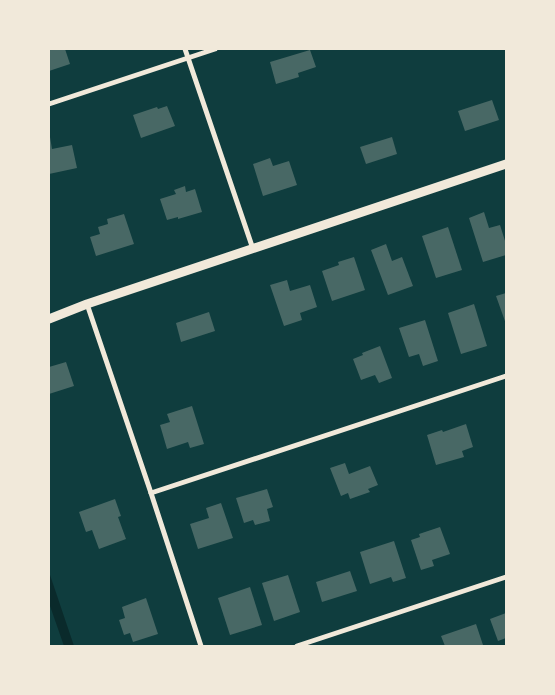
<svg xmlns="http://www.w3.org/2000/svg" width="555" height="695" viewBox="0 0 555 695" font-family="'Source Serif 4',serif">
  <style>
    .water { fill: #0a2a2b }
    .building { fill: #486865 }
    .lines { fill: none; stroke-linecap: round; stroke-linejoin: round }
    .minor { stroke: #f1e9da; stroke-width: 5 }
    .tertiary { stroke: #f1e9da; stroke-width: 9 }
  </style>
  <rect width="100%" height="100%" fill="#0f3d3e"/>
  <polygon class="water" points="49,572 74,646 64,646 49,603"/>
  <g class="building">
    <polygon points="49,49 65,49 70,64 49,71"/>
    <polygon points="310,50 316,67 298,73 299,77 276,84 270,62"/>
    <polygon points="492,100 499,120 465,131 458,111"/>
    <polygon points="167,106 175,126 141,138 133,115 157,107 158,109"/>
    <polygon points="49,137 50,137 52,149 72,145 77,168 49,174"/>
    <polygon points="392,137 397,154 366,164 360,147"/>
    <polygon points="270,158 273,166 289,161 297,185 263,196 253,164"/>
    <polygon points="185,186 186,192 195,189 202,212 178,219 178,217 167,220 160,199 176,194 174,190"/>
    <polygon points="484,212 489,228 500,225 506,244 506,255 483,262 469,218"/>
    <polygon points="124,214 134,244 96,256 90,237 100,234 98,227 108,224 107,219"/>
    <polygon points="448,227 462,270 436,278 422,236"/>
    <polygon points="386,244 392,261 402,257 413,286 388,295 371,250"/>
    <polygon points="354,257 365,290 332,301 322,271 339,265 338,262"/>
    <polygon points="287,280 290,291 310,285 317,307 300,313 302,320 284,326 270,285"/>
    <polygon points="506,293 506,324 496,296"/>
    <polygon points="474,304 487,346 461,354 448,313"/>
    <polygon points="209,312 215,331 181,342 176,323"/>
    <polygon points="425,320 438,361 423,366 419,354 409,357 399,328"/>
    <polygon points="380,346 392,378 379,383 375,375 361,380 353,359 363,355 362,353"/>
    <polygon points="66,362 74,386 49,394 49,367"/>
    <polygon points="192,406 204,444 190,448 188,442 167,449 160,425 170,422 167,414"/>
    <polygon points="466,424 473,447 462,451 464,457 436,465 427,435 442,430 443,432"/>
    <polygon points="345,463 349,474 370,466 378,485 368,489 370,492 350,499 348,493 341,496 330,468"/>
    <polygon points="267,489 273,507 267,509 270,521 255,525 253,520 244,523 236,498"/>
    <polygon points="115,499 121,516 118,517 126,539 99,549 92,530 86,532 79,512"/>
    <polygon points="221,503 233,538 198,549 190,524 209,518 206,508"/>
    <polygon points="440,527 450,554 432,560 434,566 421,570 411,540 420,537 419,534"/>
    <polygon points="394,541 406,578 393,582 391,577 370,584 360,552"/>
    <polygon points="350,571 357,591 322,602 316,582"/>
    <polygon points="288,575 300,612 274,621 262,583"/>
    <polygon points="250,587 262,625 230,635 218,598"/>
    <polygon points="146,598 158,634 133,642 130,633 124,635 119,620 125,618 122,607"/>
    <polygon points="506,613 506,638 498,641 490,619"/>
    <polygon points="476,624 483,645 480,646 445,646 441,636"/>
  </g>
  <g class="lines">
    <g class="minor">
      <polyline points="185,49 253,249"/>
      <polyline points="49,104 215,49"/>
      <polyline points="87,304 151,493 201,646"/>
      <polyline points="151,493 506,376"/>
      <polyline points="297,646 506,577"/>
    </g>
    <polyline class="tertiary" points="49,319 87,304 506,164"/>
  </g>
  <rect width="555" height="695" fill="none" stroke="#f1e9da" stroke-width="100"/>
</svg>
